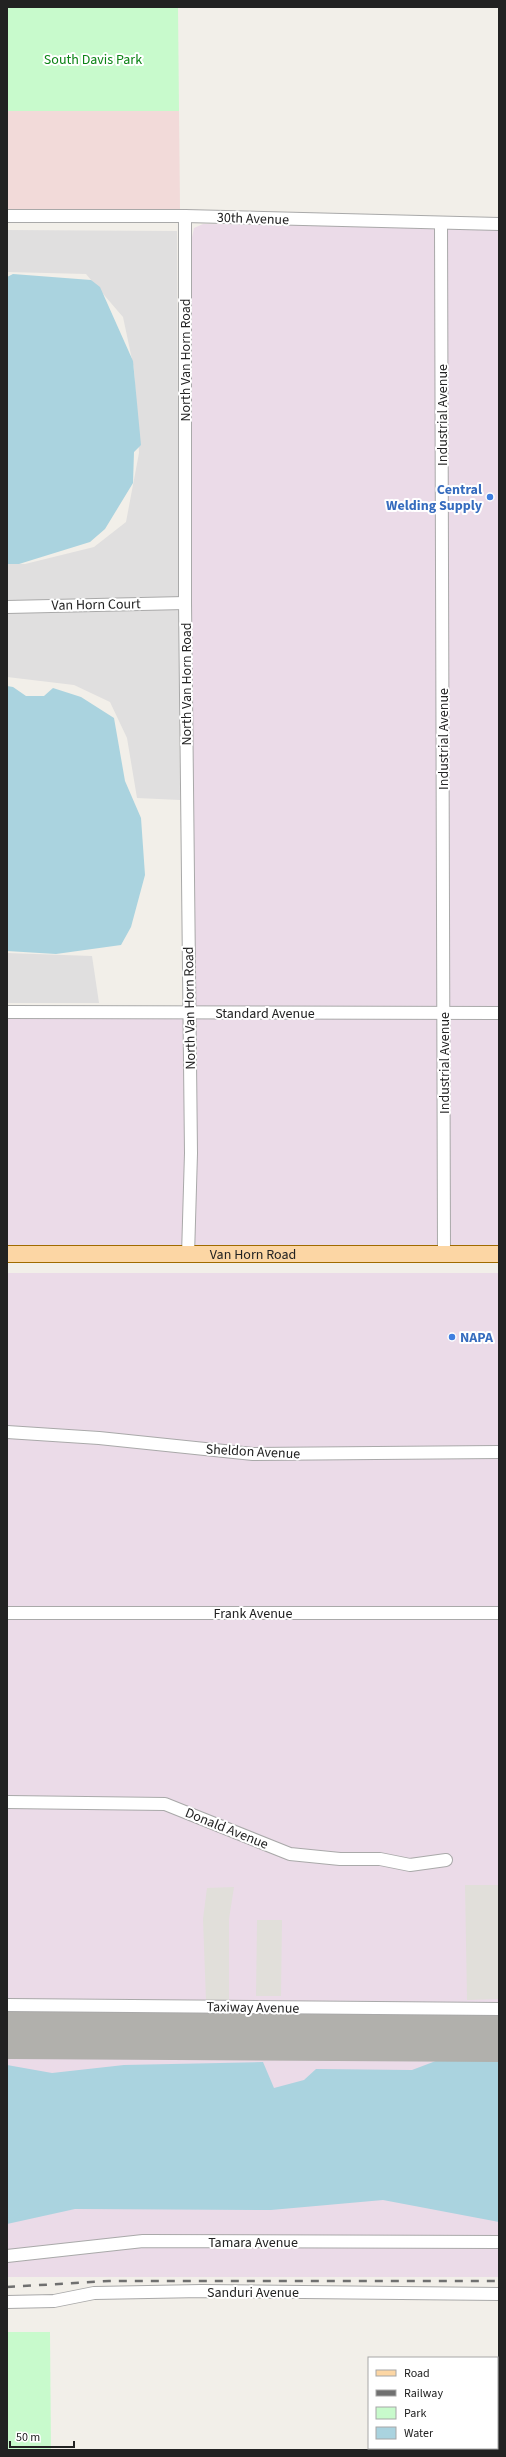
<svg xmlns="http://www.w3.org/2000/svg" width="506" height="2457" viewBox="0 0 506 2457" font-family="'Source Sans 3',sans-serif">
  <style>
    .residential { fill: #e0dfdf }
    .commercial { fill: #f2dad9 }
    .industrial { fill: #ebdbe8 }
    .airport { fill: #e1dfda }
    .park { fill: #c8facc }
    .water { fill: #aad3df }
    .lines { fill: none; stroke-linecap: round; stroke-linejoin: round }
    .runway { stroke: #b1b0ac; stroke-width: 58 }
    .minor-casing { stroke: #a9a9a9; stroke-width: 14 }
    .major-casing { stroke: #a06b00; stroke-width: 18 }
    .minor { stroke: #fff; stroke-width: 12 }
    .major { stroke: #fcd6a4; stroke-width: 16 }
    .rail { stroke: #707070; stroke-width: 2.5; stroke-dasharray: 8 8; stroke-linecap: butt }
    .shop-dot { fill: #3f7fe0; stroke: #fff; stroke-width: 1.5 }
    .labels { text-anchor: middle; stroke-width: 4; stroke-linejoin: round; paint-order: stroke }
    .park-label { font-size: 14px; fill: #0c8416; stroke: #fff }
    .street-label { font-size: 14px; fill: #222; stroke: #fff }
    .shop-label { font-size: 14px; font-weight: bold; fill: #366cbe; stroke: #fff; text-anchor: end }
  </style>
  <rect width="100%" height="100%" fill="#f2efe9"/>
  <g class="residential">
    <polygon points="7,230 177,231 180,800 137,798 127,738 110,702 74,685 7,677 7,563 25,564 94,547 126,522 139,453 134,369 123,317 86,274 7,272"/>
    <polygon points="7,953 92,956 99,1003 7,1003"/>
  </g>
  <polygon class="commercial" points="7,111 179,111 180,209 7,210"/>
  <g class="industrial">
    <polygon points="203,224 499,227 499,1245 7,1246 7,1016 193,1017 191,242 194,228"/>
    <rect x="7" y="1273" width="492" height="1004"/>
  </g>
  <g class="airport">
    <polygon points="465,1885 499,1885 499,1999 467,2000"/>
    <polygon points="234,1887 229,1919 229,2000 206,2001 203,1919 207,1888"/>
    <polygon points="257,1920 282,1920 281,1996 256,1996"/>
  </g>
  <g class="park">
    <polygon points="7,7 178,7 179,111 7,111"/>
    <polygon points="7,2332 50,2332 51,2450 7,2450"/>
  </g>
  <g class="water">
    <polygon points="13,274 91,280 100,287 133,361 141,445 134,452 133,483 105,529 90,542 19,564 7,564 7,277"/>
    <polygon points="7,686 13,687 26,696 44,696 53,688 81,697 114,718 125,781 141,818 145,875 131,927 121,945 56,954 7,951"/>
    <polygon points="449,2056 499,2060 499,2222 383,2200 271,2210 75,2209 7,2224 7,2065 52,2073 124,2065 263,2062 274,2088 304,2080 316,2069 412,2070"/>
  </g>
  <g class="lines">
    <polyline class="runway" points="7,2030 499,2033"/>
    <defs>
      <g id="minor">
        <polyline points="7,216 185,216 499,224"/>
        <polyline points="185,216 185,603 191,1153 188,1255"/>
        <polyline points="441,224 444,1253"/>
        <polyline points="7,607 185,603"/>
        <polyline points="7,1012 499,1013"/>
        <polyline points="7,1432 99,1438 253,1454 499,1452"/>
        <polyline points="7,1613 499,1613"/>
        <polyline points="7,1802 165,1804 290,1854 340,1859 380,1859 410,1865 446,1860"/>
        <polyline points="7,2005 499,2009"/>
        <polyline points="7,2256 143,2241 499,2242"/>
        <polyline points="7,2302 54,2301 94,2293 202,2291 499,2294"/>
      </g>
      <g id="major">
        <path id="s1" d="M 7,1254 L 499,1254"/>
      </g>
    </defs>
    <use href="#minor" class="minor-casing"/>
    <use href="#major" class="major-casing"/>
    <use href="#minor" class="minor"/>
    <use href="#major" class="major"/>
    <polyline class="rail" points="7,2287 109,2281 499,2281"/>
  </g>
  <g class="shop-dot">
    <circle cx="490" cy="497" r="4"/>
    <circle cx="452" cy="1337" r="4"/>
  </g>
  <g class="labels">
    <g class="park-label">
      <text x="93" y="64">South Davis Park</text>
    </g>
    <g class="street-label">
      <text transform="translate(253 218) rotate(2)" y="5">30th Avenue</text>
      <text transform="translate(185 360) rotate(-90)" y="5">North Van Horn Road</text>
      <text transform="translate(442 415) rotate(-90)" y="5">Industrial Avenue</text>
      <text transform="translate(96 604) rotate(-1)" y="5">Van Horn Court</text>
      <text transform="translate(186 684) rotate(-90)" y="5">North Van Horn Road</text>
      <text transform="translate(443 739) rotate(-90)" y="5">Industrial Avenue</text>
      <text transform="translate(189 1008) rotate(-91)" y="5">North Van Horn Road</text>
      <text x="265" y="1018">Standard Avenue</text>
      <text transform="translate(444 1063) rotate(-90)" y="5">Industrial Avenue</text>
      <text dy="5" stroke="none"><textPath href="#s1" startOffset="246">Van Horn Road</textPath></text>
      <text transform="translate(253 1451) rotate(3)" y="5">Sheldon Avenue</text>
      <text x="253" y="1618">Frank Avenue</text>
      <text transform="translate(227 1828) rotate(22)" y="5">Donald Avenue</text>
      <text transform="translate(253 2007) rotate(1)" y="5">Taxiway Avenue</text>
      <text x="253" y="2247">Tamara Avenue</text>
      <text x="253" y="2297">Sanduri Avenue</text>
    </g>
    <g class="shop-label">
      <text x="482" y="494">Central<tspan x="482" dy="16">Welding Supply</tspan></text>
      <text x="460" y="1342" text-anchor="start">NAPA</text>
    </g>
  </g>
  <rect width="506" height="2457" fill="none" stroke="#222222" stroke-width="16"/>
  <rect x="368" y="2357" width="130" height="92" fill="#ffffff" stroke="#a7a7a7"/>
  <rect x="376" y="2370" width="20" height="6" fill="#fcd6a4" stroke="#a7a7a7"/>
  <text x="404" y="2377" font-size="12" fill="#222222">Road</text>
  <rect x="376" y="2390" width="20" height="6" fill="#707070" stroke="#a7a7a7"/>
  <text x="404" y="2397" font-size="12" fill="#222222">Railway</text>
  <rect x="376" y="2407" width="20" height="12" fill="#c8facc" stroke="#a7a7a7"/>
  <text x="404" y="2417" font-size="12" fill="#222222">Park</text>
  <rect x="376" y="2427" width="20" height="12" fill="#aad3df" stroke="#a7a7a7"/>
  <text x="404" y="2437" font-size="12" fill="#222222">Water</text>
  <path d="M10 2441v6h64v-6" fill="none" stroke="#222222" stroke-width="2"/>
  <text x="16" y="2441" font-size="12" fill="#222222" stroke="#ffffff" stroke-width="3" paint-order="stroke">50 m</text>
</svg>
